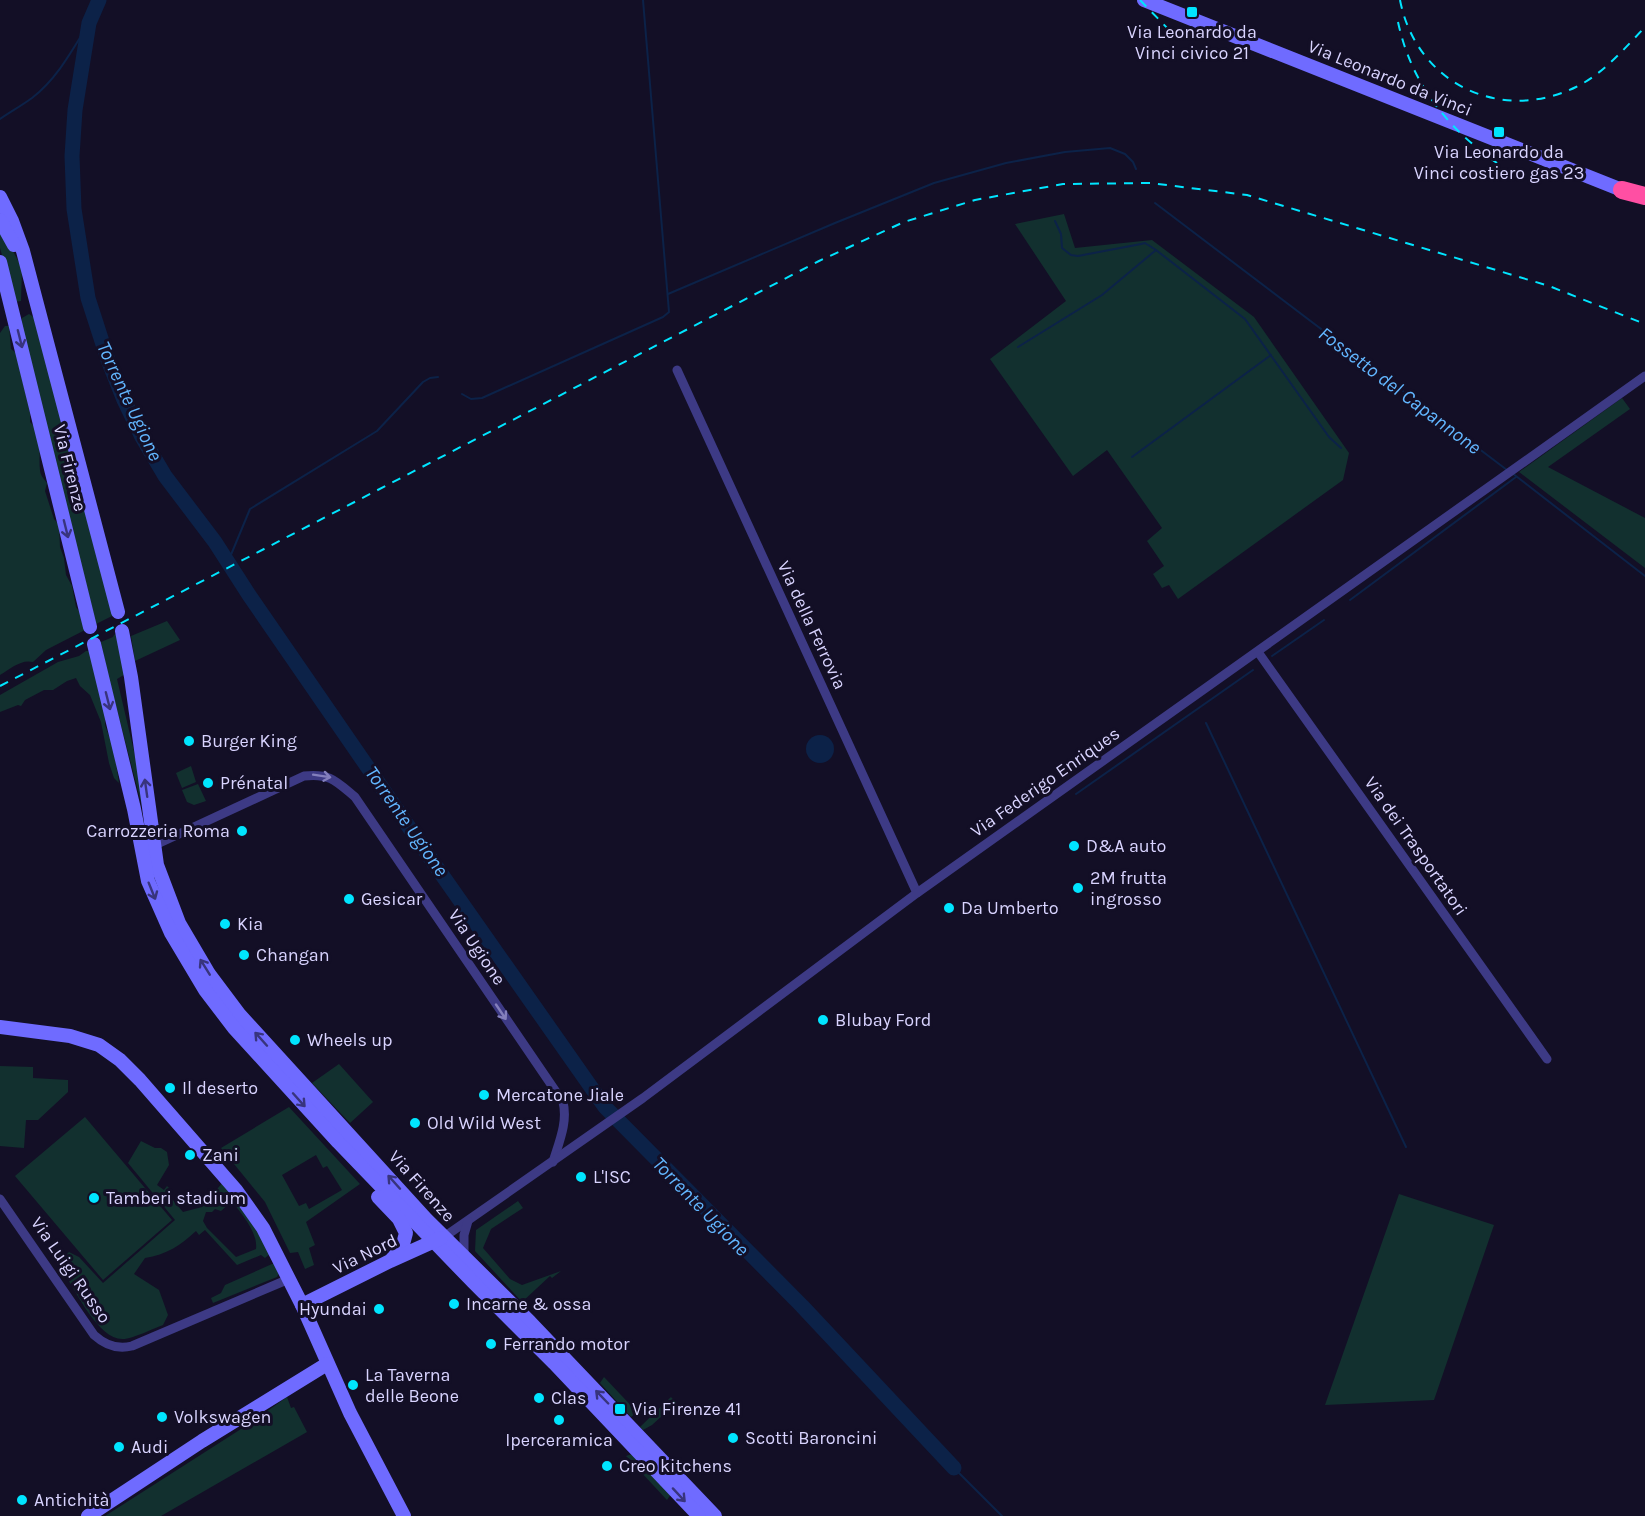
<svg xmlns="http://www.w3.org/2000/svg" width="1645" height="1516" viewBox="0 0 1645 1516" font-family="Karla,sans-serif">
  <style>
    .green { fill: #12302f; fill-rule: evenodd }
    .water { fill: #0c2248 }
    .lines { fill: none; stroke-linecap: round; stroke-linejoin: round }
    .stream { stroke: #0c2248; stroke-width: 2 }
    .river { stroke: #0c2248; stroke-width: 15 }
    .street { stroke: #3d3a85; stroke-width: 9 }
    .secondary { stroke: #6f6bff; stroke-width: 14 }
    .highway { stroke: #ff4fa3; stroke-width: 18 }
    .rail { stroke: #00e5ff; stroke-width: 2; stroke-dasharray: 9 8; stroke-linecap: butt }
    .oneway { stroke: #38347d }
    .oneway2 { stroke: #837fbc }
    .poi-dot { fill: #00e5ff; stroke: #130f26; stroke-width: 2 }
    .labels { text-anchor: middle; stroke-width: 6; stroke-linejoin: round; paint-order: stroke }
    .poi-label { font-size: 18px; fill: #d9d4ff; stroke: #130f26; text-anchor: start }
    .street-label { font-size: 18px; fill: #d9d4ff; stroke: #130f26 }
    .water-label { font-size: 20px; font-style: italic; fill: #62b6ff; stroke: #130f26 }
  </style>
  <rect width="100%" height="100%" fill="#130f26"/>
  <g class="green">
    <polygon points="1064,214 1075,248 1152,240 1254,317 1349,453 1343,480 1178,599 1169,585 1162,588 1153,574 1164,566 1147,541 1162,528 1107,450 1073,476 990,359 1066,301 1015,224"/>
    <polygon points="0,227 22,268 21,301 15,302 0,248"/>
    <polygon points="29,314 35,318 114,615 96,624 21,324 22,318"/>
    <path d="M 5,326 L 9,326 L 11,349 L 16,353 L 30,413 L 30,422 C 44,434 38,455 40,470 C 40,475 44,479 47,483 L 45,491 L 54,519 L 59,525 L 60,547 L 64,558 L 66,575 L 72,586 L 76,607 L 81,614 L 85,630 L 46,650 L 33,662 C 21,659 10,669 0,675 L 0,333 Z"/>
    <polygon points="1622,398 1630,409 1548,467 1645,518 1645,568 1519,472"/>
    <polygon points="167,621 180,640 135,661 131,636"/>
    <polygon points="119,632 127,673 117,679 136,760 144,814 107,671 101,642 113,637 114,635"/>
    <polygon points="86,651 89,651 105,713 105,725 114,750 119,783 114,778 109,763 101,722 90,695 80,686 76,678 67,681 53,690 44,690 25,700 21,706 18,705 0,712 0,695 58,662 79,656"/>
    <polygon points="191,766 196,782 182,788 176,773"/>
    <polygon points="198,784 206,801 194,805 187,802 182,790"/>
    <polygon points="339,1064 373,1102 350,1123 312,1083"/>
    <polygon points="0,1066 33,1067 33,1078 68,1080 68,1092 38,1120 26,1120 24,1148 0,1146"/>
    <path d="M 289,1107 L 360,1184 L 306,1222 L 315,1245 L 309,1248 L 314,1265 L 305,1269 L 298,1252 L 290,1253 L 265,1202 L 221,1148 ZM 316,1155 L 323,1168 L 327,1166 L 342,1190 L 309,1209 L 306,1203 L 299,1206 L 282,1175 Z"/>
    <polygon points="85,1117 172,1220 103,1280 15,1176"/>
    <path d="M 141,1141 L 155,1148 L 161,1148 L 167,1152 L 169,1165 L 157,1185 L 164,1190 L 167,1186 L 169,1188 L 167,1193 L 183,1212 L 202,1207 L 223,1182 L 234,1199 L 253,1219 L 270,1254 L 265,1258 L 261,1255 L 237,1265 L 205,1230 L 199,1235 L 196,1231 C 181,1245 166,1255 145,1258 L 134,1274 L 159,1290 L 168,1315 L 163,1325 C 154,1328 133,1339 123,1339 C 99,1340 77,1293 65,1275 L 62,1267 L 63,1258 L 69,1252 L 79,1257 L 103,1283 L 175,1220 L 128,1163 ZM 232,1201 C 242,1215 258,1232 256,1249 L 236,1257 L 207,1228 L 203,1221 L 206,1212 L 212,1212 L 215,1209 L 221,1211 Z"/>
    <polygon points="1399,1194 1494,1225 1434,1400 1325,1405"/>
    <polygon points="518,1201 523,1208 491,1229 483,1248 510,1279 522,1285 561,1271 552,1278 550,1276 522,1302 475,1251 476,1230"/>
    <polygon points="272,1264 274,1264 279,1273 277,1277 213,1303 211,1298 221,1293 225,1285"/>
    <polygon points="604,1377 637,1412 631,1417 600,1383"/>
    <polygon points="287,1397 291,1408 294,1407 307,1432 161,1516 105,1516 252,1422"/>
    <polygon points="671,1397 676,1403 652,1425 643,1430 640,1427"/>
    <polygon points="632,1454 671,1494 667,1500 626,1456"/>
  </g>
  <circle class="water" cx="820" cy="749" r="14"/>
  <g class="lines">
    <g class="stream">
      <path d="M 0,119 C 10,112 21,106 32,98 C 57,79 73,49 89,23"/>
      <polyline points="1155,203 1507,470"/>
      <polyline points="1055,221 1061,234 1062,248 1071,255 1078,256 1141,244 1145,243 1156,250 1245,319 1329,437 1341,448"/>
      <polyline points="668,294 835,223 934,183 1006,163 1065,152 1110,148 1125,154 1133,162 1136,169"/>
      <polyline points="1018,347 1102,295 1156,250"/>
      <polyline points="462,394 471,399 482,398 663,317 669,312 643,0"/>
      <polyline points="1132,457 1271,355"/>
      <polyline points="1512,473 1645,576"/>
      <polyline points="228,562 250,509 377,431 423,382 430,378 438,377"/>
      <polyline points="1350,600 1516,477"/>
      <polyline points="1272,656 1324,620"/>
      <polyline points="1206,723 1406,1147"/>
      <polyline points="1076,794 1253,670"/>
      <polyline points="954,1468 1002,1516"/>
    </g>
    <polyline class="river" points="99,0 89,23 75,110 72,156 74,209 88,298 108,360 124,400 142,437 165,476 215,542 249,595 433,862 605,1107 802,1306 954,1468"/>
    <g class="street">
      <polyline points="677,370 917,893"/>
      <polyline points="1258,652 1547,1059"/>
      <path d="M 153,846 L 304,776 C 330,773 336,781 355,797 L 563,1102 C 568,1122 559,1142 553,1162"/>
      <path d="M 0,1199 L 94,1335 C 105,1345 117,1350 132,1346 L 289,1279"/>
      <polyline points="444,1237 643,1098 917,893 1645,376"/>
      <polyline points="464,1257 464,1235 468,1221"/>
    </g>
    <g class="secondary">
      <polyline points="1144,0 1622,190"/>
      <polyline points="0,197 12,221 23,251 118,612"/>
      <polyline points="0,220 14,245"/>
      <polyline points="0,262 90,627"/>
      <polyline points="122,631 131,677 157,865 179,923 209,974 239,1014 426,1219 530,1322 715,1516"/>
      <polyline points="94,644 134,809 148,881 171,933 205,990 234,1028 338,1142 473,1282 554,1363 699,1516"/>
      <polyline points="0,1027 70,1036 99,1045 120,1060 140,1080 236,1190 263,1228 302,1305 350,1413 404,1516"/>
      <polyline points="378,1197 399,1219 406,1233 402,1248 392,1259"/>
      <polyline points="302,1305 390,1261 441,1238"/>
      <polyline points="88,1516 202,1441 327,1364"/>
    </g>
    <polyline class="highway" points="1622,190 1645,196"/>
    <g class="rail">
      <polyline points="1140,0 1171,32"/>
      <path d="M 1400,0 C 1416,83 1500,124 1576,87 C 1603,74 1625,48 1645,27"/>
      <path d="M 1398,22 C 1411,83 1447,128 1497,163"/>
      <polyline points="0,686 819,261 904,222 975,200 1063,184 1150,183 1247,195 1549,286 1645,324"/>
    </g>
  </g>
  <defs><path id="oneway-shaft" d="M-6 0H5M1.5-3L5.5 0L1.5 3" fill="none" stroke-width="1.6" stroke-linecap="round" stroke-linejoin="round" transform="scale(1.5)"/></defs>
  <g class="oneway">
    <use href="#oneway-shaft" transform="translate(20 339) rotate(76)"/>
    <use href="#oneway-shaft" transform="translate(66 529) rotate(76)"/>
    <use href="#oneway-shaft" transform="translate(108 701) rotate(76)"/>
    <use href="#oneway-shaft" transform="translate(146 788) rotate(-98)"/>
    <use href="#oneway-shaft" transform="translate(152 891) rotate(68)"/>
    <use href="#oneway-shaft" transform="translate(205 967) rotate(-122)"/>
    <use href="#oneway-shaft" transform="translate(261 1039) rotate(-132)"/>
    <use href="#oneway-shaft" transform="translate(299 1100) rotate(48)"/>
    <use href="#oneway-shaft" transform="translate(394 1182) rotate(-132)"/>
    <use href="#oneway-shaft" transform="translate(602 1397) rotate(-134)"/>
    <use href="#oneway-shaft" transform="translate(679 1495) rotate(47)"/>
  </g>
  <g class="oneway2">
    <use href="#oneway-shaft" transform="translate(322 776) rotate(9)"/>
    <use href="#oneway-shaft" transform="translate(501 1012) rotate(56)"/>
  </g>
  <g class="poi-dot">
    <rect x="1186" y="6" width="12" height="12" rx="3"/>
    <rect x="1493" y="126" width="12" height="12" rx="3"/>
    <circle cx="189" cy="741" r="6"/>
    <circle cx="208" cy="783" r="6"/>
    <circle cx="242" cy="831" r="6"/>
    <circle cx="1074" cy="846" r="6"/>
    <circle cx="1078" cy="888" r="6"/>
    <circle cx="349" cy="899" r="6"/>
    <circle cx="949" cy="908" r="6"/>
    <circle cx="225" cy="924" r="6"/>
    <circle cx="244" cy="955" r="6"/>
    <circle cx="823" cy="1020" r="6"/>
    <circle cx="295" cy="1040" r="6"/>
    <circle cx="170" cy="1088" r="6"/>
    <circle cx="484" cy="1095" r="6"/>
    <circle cx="415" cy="1123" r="6"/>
    <circle cx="190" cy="1155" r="6"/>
    <circle cx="581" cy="1177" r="6"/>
    <circle cx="94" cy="1198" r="6"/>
    <circle cx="454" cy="1304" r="6"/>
    <circle cx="379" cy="1309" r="6"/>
    <circle cx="491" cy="1344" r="6"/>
    <circle cx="353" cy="1385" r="6"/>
    <circle cx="539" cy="1398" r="6"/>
    <rect x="614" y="1403" width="12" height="12" rx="3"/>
    <circle cx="162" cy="1417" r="6"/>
    <circle cx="559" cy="1420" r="6"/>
    <circle cx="733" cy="1438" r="6"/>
    <circle cx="119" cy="1447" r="6"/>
    <circle cx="607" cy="1466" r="6"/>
    <circle cx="22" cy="1500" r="6"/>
  </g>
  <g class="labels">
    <g class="poi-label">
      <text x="1192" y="38" text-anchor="middle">Via Leonardo da<tspan x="1192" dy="21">Vinci civico 21</tspan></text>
      <text x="1499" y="158" text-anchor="middle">Via Leonardo da<tspan x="1499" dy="21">Vinci costiero gas 23</tspan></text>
      <text x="201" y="747">Burger King</text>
      <text x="220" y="789">Prénatal</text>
      <text x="230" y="837" text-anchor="end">Carrozzeria Roma</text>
      <text x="1086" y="852">D&amp;A auto</text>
      <text x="1090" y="884">2M frutta<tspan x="1090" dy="21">ingrosso</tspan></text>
      <text x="361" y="905">Gesicar</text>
      <text x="961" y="914">Da Umberto</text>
      <text x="237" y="930">Kia</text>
      <text x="256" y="961">Changan</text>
      <text x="835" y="1026">Blubay Ford</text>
      <text x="307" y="1046">Wheels up</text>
      <text x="182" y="1094">Il deserto</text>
      <text x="496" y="1101">Mercatone Jiale</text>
      <text x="427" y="1129">Old Wild West</text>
      <text x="202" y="1161">Zani</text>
      <text x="593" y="1183">L'ISC</text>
      <text x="106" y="1204">Tamberi stadium</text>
      <text x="466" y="1310">Incarne &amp; ossa</text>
      <text x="367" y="1315" text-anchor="end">Hyundai</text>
      <text x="503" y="1350">Ferrando motor</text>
      <text x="365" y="1381">La Taverna<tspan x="365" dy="21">delle Beone</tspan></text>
      <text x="551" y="1404">Clas</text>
      <text x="632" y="1415">Via Firenze 41</text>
      <text x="174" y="1423">Volkswagen</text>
      <text x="745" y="1444">Scotti Baroncini</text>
      <text x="559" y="1446" text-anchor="middle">Iperceramica</text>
      <text x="131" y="1453">Audi</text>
      <text x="619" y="1472">Creo kitchens</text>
      <text x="34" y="1506">Antichità</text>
    </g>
    <g class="street-label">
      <text transform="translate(1390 78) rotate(22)" y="6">Via Leonardo da Vinci</text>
      <text transform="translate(70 468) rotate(76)" y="6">Via Firenze</text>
      <text transform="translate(812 625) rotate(65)" y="6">Via della Ferrovia</text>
      <text transform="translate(1045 782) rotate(-35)" y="6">Via Federigo Enriques</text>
      <text transform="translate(1416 846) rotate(55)" y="6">Via dei Trasportatori</text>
      <text transform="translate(477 947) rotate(56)" y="6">Via Ugione</text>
      <text transform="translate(422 1186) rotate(48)" y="6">Via Firenze</text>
      <text transform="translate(365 1254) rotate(-26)" y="6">Via Nord</text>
      <text transform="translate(71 1270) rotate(55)" y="6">Via Luigi Russo</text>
    </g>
    <g class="water-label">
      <text transform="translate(1400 390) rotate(37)" y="7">Fossetto del Capannone</text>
      <text transform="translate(130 401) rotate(65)" y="7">Torrente Ugione</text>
      <text transform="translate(407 821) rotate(55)" y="7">Torrente Ugione</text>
      <text transform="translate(701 1206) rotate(46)" y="7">Torrente Ugione</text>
    </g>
  </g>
</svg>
